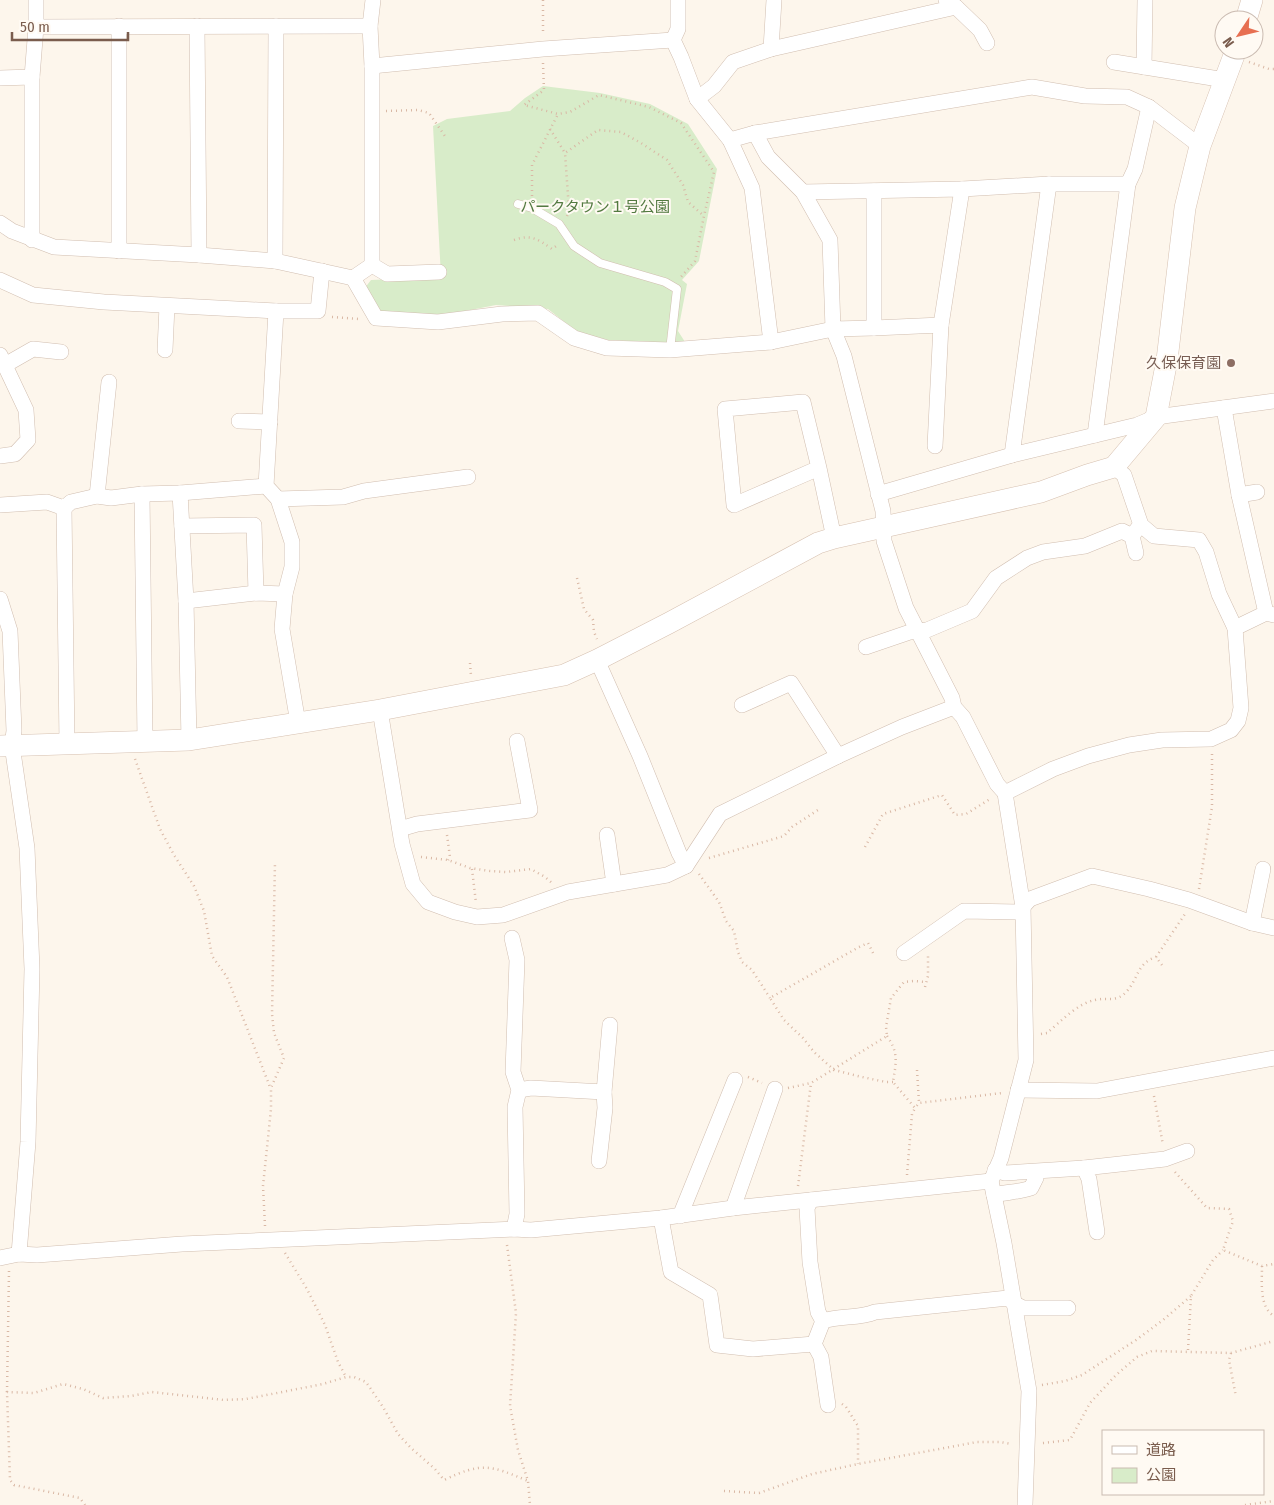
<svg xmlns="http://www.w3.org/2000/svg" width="1274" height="1505" viewBox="0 0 1274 1505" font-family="'Fira Sans Condensed','Noto Sans JP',sans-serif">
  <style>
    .green { fill: #d8ecc9 }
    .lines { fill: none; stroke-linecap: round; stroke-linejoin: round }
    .lane-casing { stroke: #d1beb0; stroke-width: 9 }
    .street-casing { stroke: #d1beb0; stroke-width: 16 }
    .secondary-casing { stroke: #d6c0b0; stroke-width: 22 }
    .path { stroke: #d9b8a5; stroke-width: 2.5; stroke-dasharray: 1 4; stroke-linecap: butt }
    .lane { stroke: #fff; stroke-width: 8 }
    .street { stroke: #fff; stroke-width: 15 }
    .secondary { stroke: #fff; stroke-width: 21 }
    .education-dot { fill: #8d6e63; stroke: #fffaf3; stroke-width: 2 }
    .labels { text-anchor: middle; stroke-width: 4; stroke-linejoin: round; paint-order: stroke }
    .park-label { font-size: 15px; fill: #537a41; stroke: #fffaf3 }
    .education-label { font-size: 15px; fill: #785e54; stroke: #fffaf3; text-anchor: end }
  </style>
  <rect width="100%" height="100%" fill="#fdf6ec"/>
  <polygon class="green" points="543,86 600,93 650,104 688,124 717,169 699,261 682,280 687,284 678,331 685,342 652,342 608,340 577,332 548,309 496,305 455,313 432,315 380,312 364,289 371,280 441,277 433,126 447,119 510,111 525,98"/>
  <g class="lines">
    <defs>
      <polyline id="lane" points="518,204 532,208 559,224 574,246 600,263 665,282 677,289 670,350"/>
      <g id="street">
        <polyline points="956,7 980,30 987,43"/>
        <polyline points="119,26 119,251"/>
        <polyline points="197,26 199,255"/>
        <polyline points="36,27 370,26"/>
        <polyline points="673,40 681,57 697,99 730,140 752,188 771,342"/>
        <polyline points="673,40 678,29 678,0"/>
        <polyline points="771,49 774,0"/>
        <polyline points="1114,62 1225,80"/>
        <polyline points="372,66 543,49 673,40"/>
        <polyline points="1144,67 1145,0"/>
        <polyline points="0,78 32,77"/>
        <polyline points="697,99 714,86 733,62 771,49 956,7 946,0"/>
        <polyline points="755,133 1032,87 1085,96 1127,97 1149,107 1200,146"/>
        <polyline points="730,140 755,133 768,157 803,192 962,189 941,325"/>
        <polyline points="1049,184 1128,184"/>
        <polyline points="962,189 1049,184 1012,455 1137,425 1156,417 1274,401"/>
        <polyline points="874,191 874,328"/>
        <polyline points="803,192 830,240 833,329 874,328 941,325 935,446"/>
        <polyline points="0,223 12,231 54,247 199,255 275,261 353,278 372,265 372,66 370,26 373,0"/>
        <polyline points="32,240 32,77 36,27 36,0"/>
        <polyline points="275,261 276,26"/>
        <polyline points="372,265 387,274 439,272"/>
        <polyline points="353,278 376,318 438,322 502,314 538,313 574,338 607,348 670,350 771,342 833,329 844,356 883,511 884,541 906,608 952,698 954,707 963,717 997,784 1005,793 1023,907 1026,1060 1001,1158 991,1181 1004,1243 1029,1391 1025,1505"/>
        <polyline points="0,280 33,295 104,302 276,311"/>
        <polyline points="165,350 167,306"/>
        <polyline points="0,355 26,410 28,440 15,454 0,456"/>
        <polyline points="5,365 33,349 61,352"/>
        <polyline points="1224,408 1239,495 1266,613"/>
        <polyline points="239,421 270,422"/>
        <polyline points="1095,435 1128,184 1135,169 1149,107"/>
        <polyline points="819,468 734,505 725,409 803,402 819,468 834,538"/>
        <polyline points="180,493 266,486"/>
        <polyline points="142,494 145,742"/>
        <polyline points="878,494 1012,455"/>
        <polyline points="1239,495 1257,492"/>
        <polyline points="97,496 109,382"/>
        <polyline points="278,499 343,497 364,491 468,477"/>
        <polyline points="0,505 47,502 64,508 71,502 97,496 111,498 142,494 180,493 186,601 189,740"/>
        <polyline points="64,508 67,744"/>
        <polyline points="182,526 254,525 256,593"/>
        <polyline points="1136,553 1132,536 1138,528"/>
        <polyline points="0,599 10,631 14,731 12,745 27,848 32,969 28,1142 19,1254"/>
        <polyline points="186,601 256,593 285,594"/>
        <polyline points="1235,628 1266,613 1274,615"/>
        <polyline points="866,647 910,632 927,630 972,611 996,578 1027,558 1043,552 1085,546 1122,531 1132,536"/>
        <polyline points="597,660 640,756 679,853 686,866"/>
        <polyline points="742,705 791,683 838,756"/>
        <polyline points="380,710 402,844 413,884 428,902 455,912 477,917 503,915 568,892 667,875 686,866 720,814 838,756 902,727 954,707"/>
        <polyline points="298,723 282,629 285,594 292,567 292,542 278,499 266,486 276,311 318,311 322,271"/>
        <polyline points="1005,793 1053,769 1088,756 1129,745 1162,740 1211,739 1231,730 1238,721 1241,708 1235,628 1219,594 1206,552 1199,540 1154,536 1141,525 1124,475 1114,467"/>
        <polyline points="400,829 417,824 530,810 517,741"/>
        <polyline points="607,835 614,884"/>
        <polyline points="1252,923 1263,869"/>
        <polyline points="512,938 517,960 513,1072 519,1090 515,1107 517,1214 514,1229"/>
        <polyline points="904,953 964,911 1018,912 1030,899 1092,876 1149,889 1189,900 1252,923 1274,928"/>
        <polyline points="519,1090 531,1088 604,1092 610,1025"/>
        <polyline points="1018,1090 1097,1091 1274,1058"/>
        <polyline points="599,1161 605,1108 604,1092"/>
        <polyline points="995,1170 1005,1173 1084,1168"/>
        <path d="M 994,1195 C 1006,1192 1019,1192 1031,1188 L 1036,1178 L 1035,1172"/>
        <polyline points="811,1200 807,1208 810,1262 818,1312 823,1321"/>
        <polyline points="733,1208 775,1089"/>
        <polyline points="680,1216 735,1080"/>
        <polyline points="661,1218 671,1272 710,1295 717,1345 753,1349 814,1344"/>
        <polyline points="1097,1232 1089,1179 1084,1168 1165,1159 1187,1151"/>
        <polyline points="0,1258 19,1254 37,1255 182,1244 514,1229 531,1230 661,1218 733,1208 991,1181"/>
        <path d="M 828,1405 L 821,1357 L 814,1344 L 823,1321 C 840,1315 858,1319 875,1312 L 1008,1298 L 1015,1304 L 1023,1308 L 1068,1308"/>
      </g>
      <g id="secondary">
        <polyline points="1246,20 1252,0"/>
        <polyline points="0,746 189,740 380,710 564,675 597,660 669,623 818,543 834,538 1041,492 1087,475 1114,467 1156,417 1167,360 1185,208 1200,146 1236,50"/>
      </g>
    </defs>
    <use href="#lane" class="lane-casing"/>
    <use href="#street" class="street-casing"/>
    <use href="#secondary" class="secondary-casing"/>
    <g class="path">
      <polyline points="543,0 543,35"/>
      <polyline points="1249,62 1269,69 1274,69"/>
      <polyline points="543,63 544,90 524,105 558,114 570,112 599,95 649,107 681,123 714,172 704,216"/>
      <polyline points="386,111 418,110 429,113 447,139"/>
      <polyline points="550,129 565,153"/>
      <polyline points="532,196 532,165 558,114"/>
      <polyline points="567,216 569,210 565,153 598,130 621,132 641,143 667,160 683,185 688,202 704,216 695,261 680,278"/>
      <path d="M 514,240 C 531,234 538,239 552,249 L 559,244"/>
      <polyline points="332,317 359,319"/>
      <polyline points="577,578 584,609 593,620 594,632 597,639"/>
      <polyline points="470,663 471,676"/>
      <polyline points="135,759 160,829 174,855 194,886 204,911 212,956 227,977 270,1087"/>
      <polyline points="447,835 450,857 448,860"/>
      <polyline points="865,847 883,814 942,795 955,815 966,814 990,799"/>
      <polyline points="421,857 448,860 470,868 490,871 506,872 531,869 545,877 552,883"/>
      <polyline points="709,858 784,836 792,827 821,808"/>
      <polyline points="472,869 476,903"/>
      <polyline points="699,874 719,902 726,921 734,931 738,952 742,962 752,970 770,998"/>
      <polyline points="1199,889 1212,807 1212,753"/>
      <polyline points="873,953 868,943 859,947 770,998 784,1020 803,1038 814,1052 834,1070 862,1077 886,1082 893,1082"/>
      <polyline points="1162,965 1156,957 1185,914"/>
      <polyline points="925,987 928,976 928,955"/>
      <path d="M 1041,1034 L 1047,1033 C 1060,1022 1078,1003 1095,1000 C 1107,997 1117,1003 1127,991 C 1138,979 1137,963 1156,957"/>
      <path d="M 887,1036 C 899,1053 896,1063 893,1082 L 915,1108 L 919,1103 L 1002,1093"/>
      <polyline points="917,1070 919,1103"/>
      <polyline points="748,1077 762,1083"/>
      <polyline points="788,1088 811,1083 887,1036 886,1027 891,998 904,982 914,981 926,982"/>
      <polyline points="1154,1096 1163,1145"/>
      <polyline points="1175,1172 1207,1208 1229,1209 1233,1221 1223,1250 1262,1266 1274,1264"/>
      <polyline points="907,1175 912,1114 915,1108"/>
      <polyline points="798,1186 811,1083"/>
      <polyline points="265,1226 263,1186 271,1109 271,1088 284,1058 274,1033 272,1014 275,862"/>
      <polyline points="507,1245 516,1313 510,1406 518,1450 528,1481 530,1505"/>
      <polyline points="285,1253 307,1289 325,1325 338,1362 346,1377"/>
      <path d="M 1262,1266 C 1262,1282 1259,1307 1274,1316"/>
      <polyline points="1188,1350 1191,1296 1213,1260 1223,1250"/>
      <polyline points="1231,1353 1229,1360 1236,1397"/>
      <polyline points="1042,1385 1065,1381 1082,1375 1136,1340 1163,1320 1191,1296"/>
      <polyline points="7,1392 9,1271"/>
      <polyline points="842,1404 846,1407 858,1426 858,1464"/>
      <polyline points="1043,1443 1070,1440 1090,1403 1116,1375 1137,1357 1152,1351 1231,1353 1274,1341"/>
      <polyline points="724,1491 759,1493 812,1474 858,1464 977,1442 1000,1442 1012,1444"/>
      <path d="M 85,1505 L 80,1498 L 14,1485 L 10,1480 L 7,1392 L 34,1393 L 63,1384 L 83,1389 L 103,1398 L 131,1396 L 152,1392 L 224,1400 L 246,1399 L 323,1384 L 346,1377 L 354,1377 L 366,1382 L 383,1407 L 398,1434 L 411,1448 L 435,1469 L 444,1480 C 482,1462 490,1465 528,1481"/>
      <polyline points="1245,1505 1274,1501"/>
    </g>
    <use href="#lane" class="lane"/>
    <use href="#street" class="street"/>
    <use href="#secondary" class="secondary"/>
  </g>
  <circle class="education-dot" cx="1231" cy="363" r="5"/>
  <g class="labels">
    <g class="park-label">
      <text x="595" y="212">パークタウン１号公園</text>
    </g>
    <g class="education-label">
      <text x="1221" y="368">久保保育園</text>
    </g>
  </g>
  <rect x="1102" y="1430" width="162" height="65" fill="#fffaf3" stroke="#cabbb1"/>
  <rect x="1112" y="1446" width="25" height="8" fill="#ffffff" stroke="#cabbb1"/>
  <text x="1146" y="1455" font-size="15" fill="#7a5c4d">道路</text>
  <rect x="1112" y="1468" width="25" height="15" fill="#d8ecc9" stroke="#cabbb1"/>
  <text x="1146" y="1480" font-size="15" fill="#7a5c4d">公園</text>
  <g transform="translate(1239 35) rotate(235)"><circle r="24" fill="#fffaf3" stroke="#cabbb1"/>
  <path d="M0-4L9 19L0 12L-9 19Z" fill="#e76f51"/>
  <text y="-8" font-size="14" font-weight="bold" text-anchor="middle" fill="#7a5c4d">N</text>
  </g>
  <path d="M12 32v8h116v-8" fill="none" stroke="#7a5c4d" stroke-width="2.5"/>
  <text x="20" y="32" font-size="15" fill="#7a5c4d" stroke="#fffaf3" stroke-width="4" paint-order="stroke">50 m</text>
</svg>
